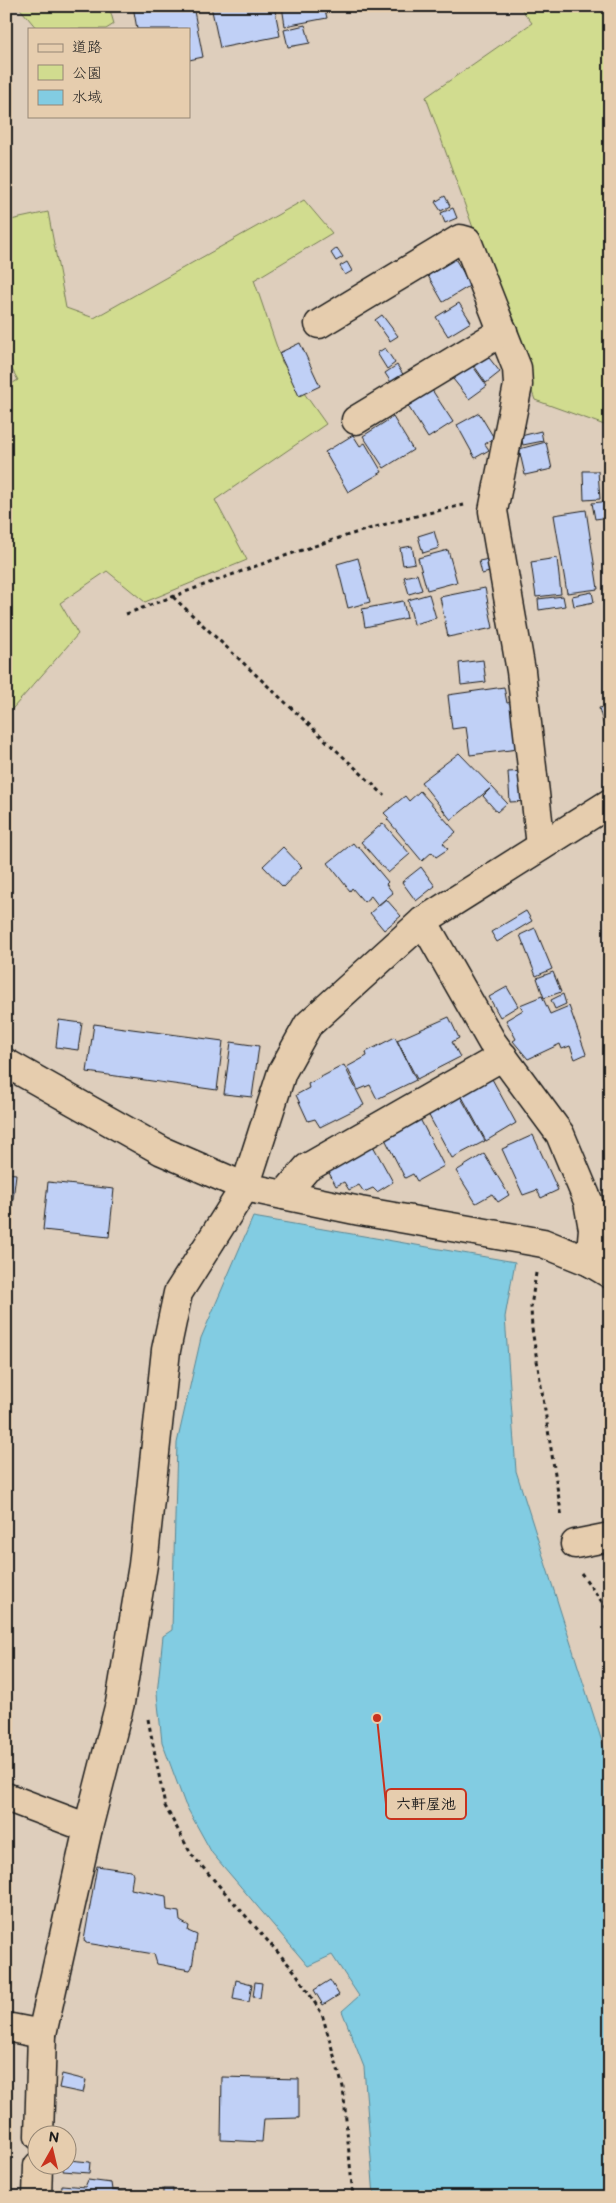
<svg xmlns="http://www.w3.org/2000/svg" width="616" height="2203" viewBox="0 0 616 2203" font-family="'Balsamiq Sans','Klee One',sans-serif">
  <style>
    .green { fill: #d1dc8f; stroke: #767c56 }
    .water { fill: #82cce2; stroke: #598693 }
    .building { fill: #c0d0f6; stroke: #1c1c1c }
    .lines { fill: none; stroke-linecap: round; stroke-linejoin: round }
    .street-casing { stroke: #1c1c1c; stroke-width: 31 }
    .path { stroke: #1c1c1c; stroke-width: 3; stroke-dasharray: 4 4; stroke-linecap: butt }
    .street { stroke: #e6cdae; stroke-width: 28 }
    .leader { fill: none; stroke: #c8321e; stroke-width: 2 }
    .callout-dot { fill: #c8321e; stroke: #e6cdae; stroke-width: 2 }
    .callout { fill: #e6cdae; stroke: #c8321e; stroke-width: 2 }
    .callout-label { font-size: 15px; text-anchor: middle; font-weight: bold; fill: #1c1c1c }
  </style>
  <rect width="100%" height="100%" fill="#decebc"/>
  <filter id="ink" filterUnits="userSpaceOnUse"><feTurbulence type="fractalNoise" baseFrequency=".02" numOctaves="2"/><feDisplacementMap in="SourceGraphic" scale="10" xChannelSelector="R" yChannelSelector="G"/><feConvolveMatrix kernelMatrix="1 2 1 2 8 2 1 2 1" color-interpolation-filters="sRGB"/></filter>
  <g filter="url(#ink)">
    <g class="green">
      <polygon points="18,6 109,6 114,24 106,29 37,29"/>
      <polygon points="519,6 610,6 610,427 535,400 426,97 532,23"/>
      <polygon points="304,200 332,233 254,280 282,362 326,424 215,500 247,560 145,602 107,571 60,603 78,634 6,716 6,387 18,380 6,359 6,221 48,212 66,308 94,318"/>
    </g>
    <polygon class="water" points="253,1217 515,1262 505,1317 516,1471 604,1748 610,1756 610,2197 374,2197 364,2067 342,2011 359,1996 332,1955 308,1966 212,1853 185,1804 162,1742 157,1694 163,1636 172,1630 177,1443 201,1338"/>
    <g class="building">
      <polygon points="133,6 193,6 203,57 189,60 189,29 137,29"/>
      <polygon points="211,6 274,6 280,36 220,48"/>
      <polygon points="282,6 324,6 327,18 285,26"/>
      <polygon points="305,25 310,43 288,47 284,30"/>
      <polygon points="445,196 450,206 441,211 435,202"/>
      <polygon points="453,208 457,218 445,223 441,213"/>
      <polygon points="337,248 343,257 336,261 331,253"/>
      <polygon points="454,257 471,285 443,302 427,274"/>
      <polygon points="347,262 352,271 345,275 340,266"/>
      <polygon points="459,303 471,322 448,336 436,317"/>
      <polygon points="382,315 398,336 390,341 375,320"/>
      <polygon points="300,343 320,386 299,396 279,353"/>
      <polygon points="385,348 395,363 387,369 377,353"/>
      <polygon points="486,354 500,372 486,383 473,364"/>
      <polygon points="397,365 406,379 394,387 385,373"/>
      <polygon points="472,365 487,386 469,399 453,379"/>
      <polygon points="432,390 453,422 428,438 408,406"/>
      <polygon points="479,413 494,438 485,444 489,450 475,458 457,425"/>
      <polygon points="393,417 413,450 384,468 363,436"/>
      <polygon points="541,431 543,441 523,445 521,436"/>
      <polygon points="353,435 360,446 365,443 382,472 348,492 325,452"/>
      <polygon points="546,442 552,469 525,475 519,449"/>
      <polygon points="583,471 598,471 600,499 584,500"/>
      <polygon points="610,501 610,517 595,519 592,503"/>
      <polygon points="586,510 598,589 567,593 554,515"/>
      <polygon points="434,531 439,548 423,553 418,536"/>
      <polygon points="412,546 415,563 403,565 400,548"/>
      <polygon points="448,550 457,582 427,590 418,558"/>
      <polygon points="358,558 370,602 348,608 337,564"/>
      <polygon points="494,558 497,570 482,574 479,561"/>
      <polygon points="557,558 561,594 536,597 531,562"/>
      <polygon points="417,574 422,590 409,594 404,577"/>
      <polygon points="485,588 493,628 448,637 440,597"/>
      <polygon points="592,592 594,602 574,606 572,596"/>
      <polygon points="429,594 436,618 414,624 408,600"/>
      <polygon points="563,596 565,606 539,610 538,599"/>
      <polygon points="403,601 407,618 365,627 362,609"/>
      <polygon points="483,660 486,682 461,685 459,663"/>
      <polygon points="504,687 507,703 520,701 526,748 470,755 466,727 452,729 448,695"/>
      <polygon points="610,706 610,748 599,708"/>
      <polygon points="459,753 492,787 451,820 421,782"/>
      <polygon points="527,771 529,801 510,802 508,772"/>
      <polygon points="492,787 507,803 497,812 483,796"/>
      <polygon points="420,791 456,832 443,843 448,849 436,857 432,852 422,861 387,819 389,818 384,813 405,796 409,801"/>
      <polygon points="383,823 410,854 388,873 361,842"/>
      <polygon points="353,843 357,848 358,846 388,882 386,884 393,893 378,905 371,896 364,902 352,888 350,891 328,863"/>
      <polygon points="283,847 302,867 283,887 263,866"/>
      <polygon points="421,867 435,886 416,901 402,882"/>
      <polygon points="386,899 401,916 384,930 370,913"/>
      <polygon points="526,911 532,921 497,942 491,932"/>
      <polygon points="535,928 552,969 536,976 520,935"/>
      <polygon points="553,972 561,992 544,998 537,978"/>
      <polygon points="507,987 518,1006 500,1017 489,997"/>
      <polygon points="563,994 566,1004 555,1009 551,1000"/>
      <polygon points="542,996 550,1014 569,1006 586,1054 575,1059 570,1046 562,1049 560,1044 528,1059 513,1041 516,1039 506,1020 523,1010 520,1005"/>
      <polygon points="449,1017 459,1038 452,1042 460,1057 417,1079 397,1040"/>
      <polygon points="59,1020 82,1023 78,1050 56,1047"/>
      <polygon points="94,1024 223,1041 217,1090 87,1072"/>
      <polygon points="395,1037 416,1080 377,1099 370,1085 358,1090 347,1067 367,1056 366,1052"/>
      <polygon points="231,1042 259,1046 252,1097 224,1094"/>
      <polygon points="344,1065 364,1105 320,1127 315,1119 308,1121 296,1095 309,1088 308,1084"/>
      <polygon points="491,1077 516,1123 486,1141 460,1093"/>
      <polygon points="459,1094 485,1141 452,1158 427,1112"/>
      <polygon points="418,1115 444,1166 417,1181 413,1174 405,1178 382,1133"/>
      <polygon points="533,1135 558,1190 541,1198 537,1190 523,1195 502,1149"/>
      <polygon points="372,1144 393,1182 377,1192 373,1188 364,1192 359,1185 349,1190 344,1182 336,1186 327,1169"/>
      <polygon points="484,1154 509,1195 498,1202 492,1194 476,1203 456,1171"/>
      <polygon points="6,1173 16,1174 6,1259"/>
      <polygon points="48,1182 114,1189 109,1237 43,1230"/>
      <polygon points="97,1866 131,1871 133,1874 131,1889 166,1896 167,1910 179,1912 180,1921 189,1926 188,1931 197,1935 192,1967 190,1970 157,1964 154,1954 86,1943 84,1940"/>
      <polygon points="236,1980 252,1984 249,2002 233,1999"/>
      <polygon points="330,1980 339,1995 323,2005 314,1990"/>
      <polygon points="255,1982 262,1983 260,1998 253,1997"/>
      <polygon points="62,2074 86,2080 83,2093 59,2088"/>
      <polygon points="222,2077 299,2079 299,2118 264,2119 262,2142 221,2140"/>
      <polygon points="68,2160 90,2162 89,2173 63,2171 64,2166 68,2166"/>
      <polygon points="88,2180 111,2183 112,2190 139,2194 139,2197 61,2197 62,2185 85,2187"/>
      <rect x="163" y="2189" width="10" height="8"/>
    </g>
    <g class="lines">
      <defs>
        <g id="street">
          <polyline points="319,324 460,239 467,241 517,368 518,385 493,511 521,671 541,846"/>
          <polyline points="356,420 503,331"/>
          <polyline points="423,921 492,1042 560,1134 588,1201 593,1229 590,1262"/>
          <polyline points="6,1063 162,1151 245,1187 360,1211 543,1243 590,1262 610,1274"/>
          <polyline points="284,1195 307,1168 503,1056"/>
          <polyline points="575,1544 610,1537"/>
          <polyline points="6,1797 88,1828"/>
          <polyline points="6,2027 42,2034"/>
          <polyline points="39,2136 42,2034 88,1828 120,1703 143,1565 166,1350 178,1293 245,1187 282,1072 308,1025 423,921 610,803"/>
          <polyline points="37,2197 38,2166"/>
        </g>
      </defs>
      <use href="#street" class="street-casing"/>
      <g class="path">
        <polyline points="173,597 384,795"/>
        <path d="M 126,614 C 237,573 348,529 464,505"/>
        <polyline points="536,1273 531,1307 532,1329 562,1518"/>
        <polyline points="581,1573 610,1613"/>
        <polyline points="148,1719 165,1806 191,1854 296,1973 322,2014 343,2087 353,2197"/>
      </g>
      <use href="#street" class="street"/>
    </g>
  </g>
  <path class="leader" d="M377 1718L386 1804"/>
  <circle class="callout-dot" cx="377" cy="1718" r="5"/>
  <rect class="callout" x="386" y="1789" width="80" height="30" rx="5"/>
  <g class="callout-label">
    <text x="426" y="1809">六軒屋池</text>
  </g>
  <rect width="616" height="2203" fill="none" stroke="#e6cdae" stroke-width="25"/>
  <rect x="12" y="12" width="591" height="2178" fill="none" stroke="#1c1c1c" stroke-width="2" filter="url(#ink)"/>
  <rect x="28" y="28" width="162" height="90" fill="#e6cdae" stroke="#958674"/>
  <rect x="38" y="44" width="25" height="8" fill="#e6cdae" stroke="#958674"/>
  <text x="72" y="52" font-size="15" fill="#1c1c1c">道路</text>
  <rect x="38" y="65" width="25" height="15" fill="#d1dc8f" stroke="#958674"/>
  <text x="72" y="78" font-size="15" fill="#1c1c1c">公園</text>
  <rect x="38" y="90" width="25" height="15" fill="#82cce2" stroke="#958674"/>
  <text x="72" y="102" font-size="15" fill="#1c1c1c">水域</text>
  <g transform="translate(52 2150) rotate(8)"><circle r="24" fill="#e6cdae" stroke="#958674"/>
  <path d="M0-4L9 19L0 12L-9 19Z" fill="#c8321e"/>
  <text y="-8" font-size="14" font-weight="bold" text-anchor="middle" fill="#1c1c1c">N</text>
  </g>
</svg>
